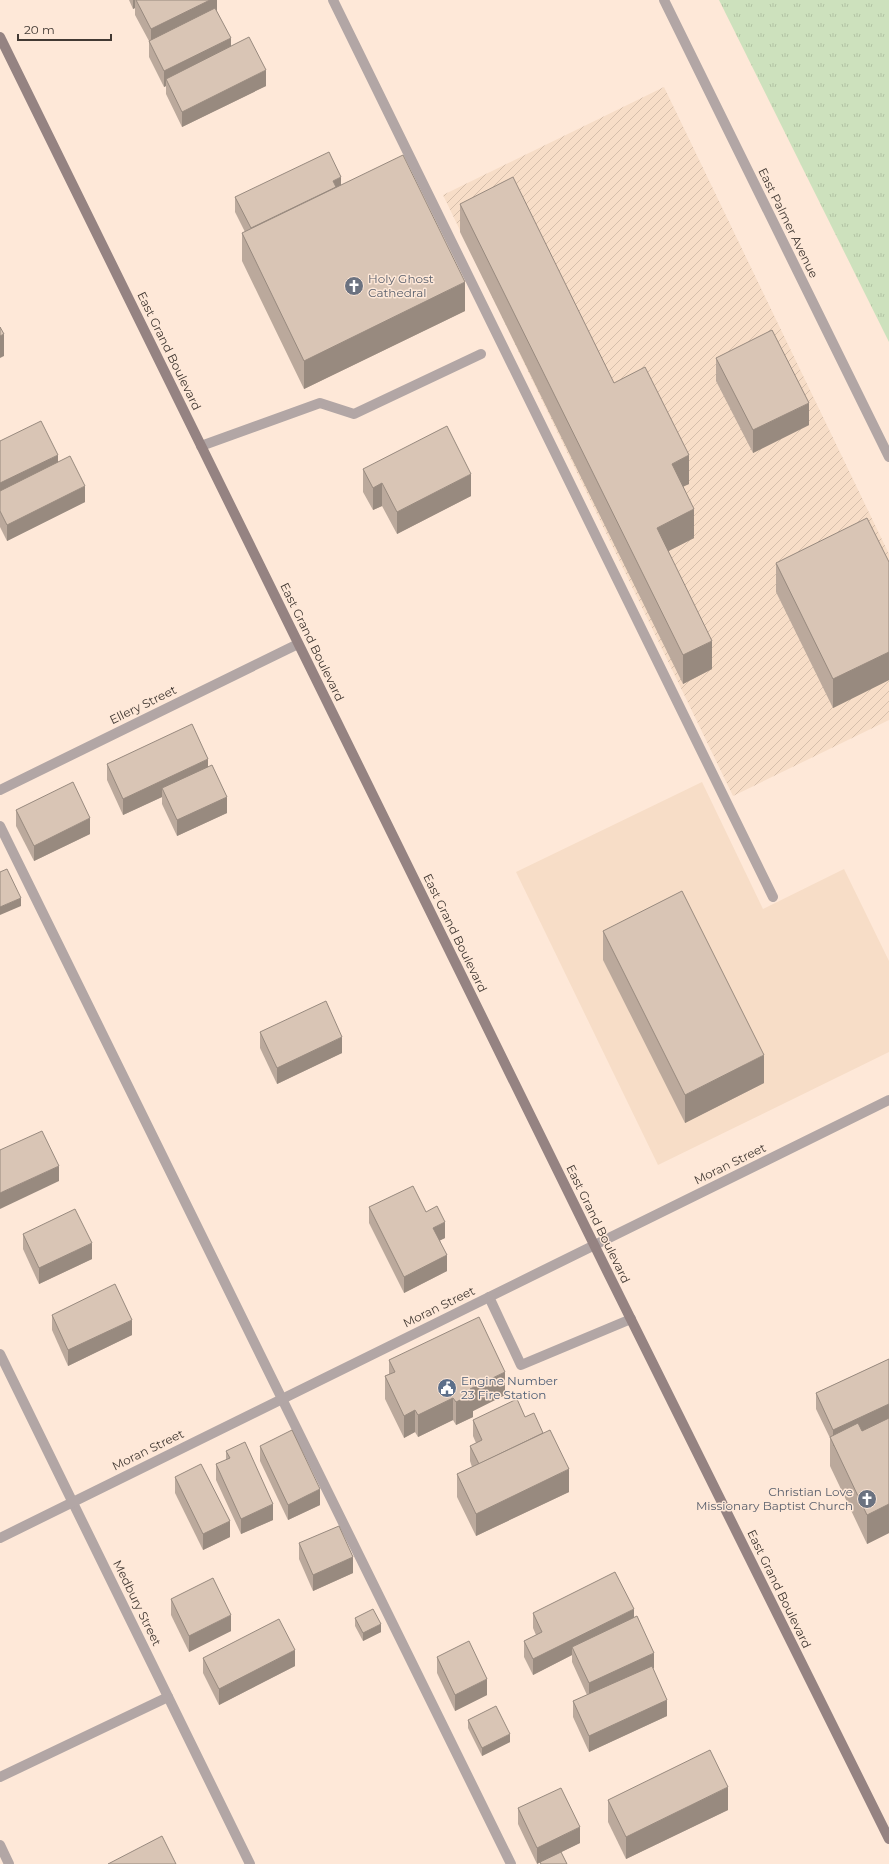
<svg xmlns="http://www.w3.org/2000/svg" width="889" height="1864" viewBox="0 0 889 1864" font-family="Montserrat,sans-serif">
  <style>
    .built { fill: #f7ddc7 }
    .industrial { fill: url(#industrial-furrows) }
    .grass { fill: url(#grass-tufts) }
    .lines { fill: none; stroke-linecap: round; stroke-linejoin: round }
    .service { stroke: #b2a6a5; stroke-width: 10 }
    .minor { stroke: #b2a6a5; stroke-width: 10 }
    .secondary { stroke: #958382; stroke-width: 10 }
    .wall { fill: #bba99c }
    .shaded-wall { fill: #988a7f }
    .building { fill: #d9c5b5; stroke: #988a7f }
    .labels { text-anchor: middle; stroke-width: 3; stroke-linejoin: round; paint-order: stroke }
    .street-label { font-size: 12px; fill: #423933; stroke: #fee8d8 }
    .worship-label { font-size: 12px; fill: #5b616d; stroke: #fee8d8; text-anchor: start }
    .service-label { font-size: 12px; fill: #4e5e75; stroke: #fee8d8; text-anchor: start }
  </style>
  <defs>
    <pattern id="industrial-furrows" width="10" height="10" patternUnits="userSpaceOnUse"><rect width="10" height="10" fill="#f7ddc7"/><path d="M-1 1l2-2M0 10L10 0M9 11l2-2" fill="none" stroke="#d5beab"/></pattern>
    <pattern id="grass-tufts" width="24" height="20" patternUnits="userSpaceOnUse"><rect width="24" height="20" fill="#cde1bd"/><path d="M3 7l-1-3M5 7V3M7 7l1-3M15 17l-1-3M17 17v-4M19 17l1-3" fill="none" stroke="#b1c2a3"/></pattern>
  </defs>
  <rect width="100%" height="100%" fill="#fee8d8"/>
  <polygon class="built" points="702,782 763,909 844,869 889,961 889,1052 658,1165 516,872"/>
  <polygon class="industrial" points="664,87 889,554 889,720 733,796 443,195"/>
  <polygon class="grass" points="719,0 889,0 889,342"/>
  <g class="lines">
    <g class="service">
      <polyline points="333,0 773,897"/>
      <polyline points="201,446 320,403 354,414 481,354"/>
      <polyline points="0,826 511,1864"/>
      <polyline points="489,1297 521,1365 631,1319"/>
      <polyline points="0,1777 168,1697"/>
      <polyline points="0,1845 9,1864"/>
    </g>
    <g class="minor">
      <polyline points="664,0 889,457"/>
      <polyline points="0,790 298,644"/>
      <polyline points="0,1354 250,1864"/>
      <polyline points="0,1538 889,1100"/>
    </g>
    <polyline class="secondary" points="0,37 607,1271 889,1839"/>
  </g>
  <g class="wall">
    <polygon points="129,0 217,0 217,12 231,46 266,86 182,127 166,94 166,86 164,87 149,57 149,41 135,15 135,8 133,9"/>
    <polygon points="341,185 465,311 304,389 242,261 242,233 245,232 235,212 235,197"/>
    <polygon points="460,204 614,383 689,484 683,486 694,538 668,551 712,669 683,684 460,232"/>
    <polygon points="716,358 809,425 753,453 716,381"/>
    <polygon points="0,441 58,463 85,502 7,541 0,527"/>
    <polygon points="363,469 471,496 397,534 382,506 373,510 363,492"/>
    <polygon points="889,562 889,680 833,708 776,592 776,563"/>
    <polygon points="107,764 208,767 227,813 177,836 162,804 162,797 123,815 107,780"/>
    <polygon points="16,810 90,834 34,861 16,826"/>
    <polygon points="603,931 764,1083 685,1123 603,960"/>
    <polygon points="260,1032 342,1053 277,1084 260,1048"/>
    <polygon points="369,1207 426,1212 445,1238 440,1240 447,1271 404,1293 369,1223"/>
    <polygon points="23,1234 92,1259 39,1284 23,1249"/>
    <polygon points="52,1315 132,1335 68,1366 52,1330"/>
    <polygon points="889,1359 889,1533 867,1544 830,1466 830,1438 816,1409 816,1393"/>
    <polygon points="389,1360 505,1395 473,1411 473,1417 456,1425 453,1420 418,1437 415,1432 404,1438 385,1399 385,1376 389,1374"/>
    <polygon points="525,1417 569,1492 476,1536 457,1497 457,1474 472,1467 470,1461 470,1446 476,1443 473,1436 473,1420"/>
    <polygon points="260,1446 320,1505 288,1520 260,1461"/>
    <polygon points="226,1451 273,1520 241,1534 216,1480 216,1464 226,1460"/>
    <polygon points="175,1477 230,1537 203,1550 175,1493"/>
    <polygon points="299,1543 353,1573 313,1591 299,1559"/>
    <polygon points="171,1599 231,1631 189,1652 171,1615"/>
    <polygon points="533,1613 634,1618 654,1668 653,1669 667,1716 589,1752 573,1717 573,1701 587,1695 572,1662 572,1655 533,1675 524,1657 524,1641 536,1635 533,1628"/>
    <polygon points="355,1618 381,1632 363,1641 355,1626"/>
    <polygon points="437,1657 487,1695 455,1711 437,1673"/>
    <polygon points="203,1658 295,1666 219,1705 203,1673"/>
    <polygon points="468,1720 510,1742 482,1756 468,1728"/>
    <polygon points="608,1800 728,1810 626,1859 608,1822"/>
    <polygon points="518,1808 580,1843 561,1852 567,1864 540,1864 540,1862 537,1864 518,1824"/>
  </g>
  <g class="shaded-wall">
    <polygon points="133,0 135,0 135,8 133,9"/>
    <polygon points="210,0 217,0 217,12 151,45 151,29"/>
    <polygon points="231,38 231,54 166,79 166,86 164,87 164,71"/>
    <polygon points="266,70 266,86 182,127 182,112"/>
    <polygon points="341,177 341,193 339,194 333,181"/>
    <polygon points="465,282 465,311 304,389 304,361"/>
    <polygon points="4,334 4,356 0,358 0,336"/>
    <polygon points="809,403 809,425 753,453 753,430"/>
    <polygon points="58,455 58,471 0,499 0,483"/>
    <polygon points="689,455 689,484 672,492 672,464"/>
    <polygon points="471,474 471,496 397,534 397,512"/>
    <polygon points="382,483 382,506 373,510 373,488"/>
    <polygon points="85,486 85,502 7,541 7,525"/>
    <polygon points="694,509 694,538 657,557 657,528"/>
    <polygon points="712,641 712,669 683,684 683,655"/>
    <polygon points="889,652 889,680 833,708 833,679"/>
    <polygon points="208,759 208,775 162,788 162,797 123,815 123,799"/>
    <polygon points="227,797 227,813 177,836 177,820"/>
    <polygon points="90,818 90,834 34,861 34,846"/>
    <polygon points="21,898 21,906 0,915 0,907"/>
    <polygon points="342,1037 342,1053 277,1084 277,1068"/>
    <polygon points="764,1055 764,1083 685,1123 685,1095"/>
    <polygon points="59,1166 59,1181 0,1209 0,1193"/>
    <polygon points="445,1222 445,1238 433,1244 433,1228"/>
    <polygon points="92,1243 92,1259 39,1284 39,1268"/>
    <polygon points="447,1255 447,1271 404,1293 404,1277"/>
    <polygon points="132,1320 132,1335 68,1366 68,1350"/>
    <polygon points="505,1372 505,1395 473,1411 473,1417 456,1425 456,1402 470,1389"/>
    <polygon points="453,1398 453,1420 418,1437 418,1415"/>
    <polygon points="889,1404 889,1420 833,1446 833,1430"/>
    <polygon points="415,1410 415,1432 404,1438 404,1416"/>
    <polygon points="569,1469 569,1492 476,1536 476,1514"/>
    <polygon points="320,1489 320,1505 288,1520 288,1505"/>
    <polygon points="273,1504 273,1520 241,1534 241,1519"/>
    <polygon points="889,1504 889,1533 867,1544 867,1515"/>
    <polygon points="230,1521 230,1537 203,1550 203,1534"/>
    <polygon points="353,1557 353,1573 313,1591 313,1575"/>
    <polygon points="634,1609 634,1625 572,1647 572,1655 533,1675 533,1659"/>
    <polygon points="231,1615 231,1631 189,1652 189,1636"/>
    <polygon points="381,1624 381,1632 363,1641 363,1633"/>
    <polygon points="295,1650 295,1666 219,1705 219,1689"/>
    <polygon points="654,1653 654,1668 589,1699 589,1683"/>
    <polygon points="487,1679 487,1695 455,1711 455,1695"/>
    <polygon points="667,1700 667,1716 589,1752 589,1736"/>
    <polygon points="510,1734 510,1742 482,1756 482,1748"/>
    <polygon points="728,1787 728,1810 626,1859 626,1837"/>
    <polygon points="580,1827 580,1843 537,1864 537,1848"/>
  </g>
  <g class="building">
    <polygon points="136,0 210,0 151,29"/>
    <polygon points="215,8 231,38 164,71 149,41"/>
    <polygon points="249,37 266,70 182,112 166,79"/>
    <polygon points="329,152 341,177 333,181 336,187 251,228 235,197"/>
    <polygon points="403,155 465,282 304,361 242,233"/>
    <polygon points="513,177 614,383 645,367 689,455 672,464 694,509 657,528 712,641 683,655 460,204"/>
    <polygon points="0,327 4,334 0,336"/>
    <polygon points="772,330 809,403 753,430 716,358"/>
    <polygon points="41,421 58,455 0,483 0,441"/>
    <polygon points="447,426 471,474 397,512 382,483 373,488 363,469"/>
    <polygon points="70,456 85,486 7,525 0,511 0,491"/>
    <polygon points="867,518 889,562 889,652 833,679 776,563"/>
    <polygon points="192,724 208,759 123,799 107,764"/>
    <polygon points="212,765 227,797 177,820 162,788"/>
    <polygon points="73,782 90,818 34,846 16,810"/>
    <polygon points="7,869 21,898 0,907 0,872"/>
    <polygon points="682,891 764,1055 685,1095 603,931"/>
    <polygon points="326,1001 342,1037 277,1068 260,1032"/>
    <polygon points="42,1131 59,1166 0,1193 0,1150"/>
    <polygon points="413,1186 426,1212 437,1206 445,1222 433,1228 447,1255 404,1277 369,1207"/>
    <polygon points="75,1209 92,1243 39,1268 23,1234"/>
    <polygon points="115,1284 132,1320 68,1350 52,1315"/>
    <polygon points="479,1317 505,1372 470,1389 473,1394 456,1402 453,1398 418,1415 415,1410 404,1416 385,1376 395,1372 389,1360"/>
    <polygon points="889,1359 889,1404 833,1430 816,1393"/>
    <polygon points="517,1399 525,1417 534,1413 543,1433 479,1464 470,1446 482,1440 473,1420"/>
    <polygon points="889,1418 889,1504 867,1515 830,1437 858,1423 862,1431"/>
    <polygon points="292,1430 320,1489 288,1505 260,1446"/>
    <polygon points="550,1430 569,1469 476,1514 457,1474"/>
    <polygon points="245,1442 273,1504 241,1519 216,1464 230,1458 226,1451"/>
    <polygon points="201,1464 230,1521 203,1534 175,1477"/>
    <polygon points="339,1526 353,1557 313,1575 299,1543"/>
    <polygon points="615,1572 634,1609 533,1659 524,1641 542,1632 533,1613"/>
    <polygon points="213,1578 231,1615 189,1636 171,1599"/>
    <polygon points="373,1609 381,1624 363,1633 355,1618"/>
    <polygon points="637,1616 654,1653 589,1683 572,1647"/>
    <polygon points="279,1619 295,1650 219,1689 203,1658"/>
    <polygon points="469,1641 487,1679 455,1695 437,1657"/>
    <polygon points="652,1666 667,1700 589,1736 573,1701"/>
    <polygon points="496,1706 510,1734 482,1748 468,1720"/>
    <polygon points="710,1750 728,1787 626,1837 608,1800"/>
    <polygon points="561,1788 580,1827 537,1848 518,1808"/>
    <polygon points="162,1836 176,1864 108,1864"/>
    <polygon points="561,1852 567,1864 541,1864 540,1862"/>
  </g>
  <defs>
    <symbol id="church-disc" viewBox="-11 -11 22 22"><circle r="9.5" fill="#6b7280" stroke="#fee8d8"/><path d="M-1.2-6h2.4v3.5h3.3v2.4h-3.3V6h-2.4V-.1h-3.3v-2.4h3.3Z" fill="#fff"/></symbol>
    <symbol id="civic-disc" viewBox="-11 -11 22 22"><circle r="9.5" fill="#5c6f8a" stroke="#fee8d8"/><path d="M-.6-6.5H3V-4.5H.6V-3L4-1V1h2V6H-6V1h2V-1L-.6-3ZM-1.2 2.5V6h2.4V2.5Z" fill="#fff"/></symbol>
  </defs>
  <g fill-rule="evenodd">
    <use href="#church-disc" x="343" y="275" width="22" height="22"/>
    <use href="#civic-disc" x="436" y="1377" width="22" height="22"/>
    <use href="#church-disc" x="856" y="1488" width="22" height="22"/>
  </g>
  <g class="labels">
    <g class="street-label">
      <text transform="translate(788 223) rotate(64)" y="4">East Palmer Avenue</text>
      <text transform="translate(169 351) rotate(64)" y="4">East Grand Boulevard</text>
      <text transform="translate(312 642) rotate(64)" y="4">East Grand Boulevard</text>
      <text transform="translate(143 705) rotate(-26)" y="4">Ellery Street</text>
      <text transform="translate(455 933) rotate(64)" y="4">East Grand Boulevard</text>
      <text transform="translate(730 1164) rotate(-26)" y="4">Moran Street</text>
      <text transform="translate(598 1224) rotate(64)" y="4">East Grand Boulevard</text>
      <text transform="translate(439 1307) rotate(-26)" y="4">Moran Street</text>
      <text transform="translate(148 1450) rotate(-26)" y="4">Moran Street</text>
      <text transform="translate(779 1589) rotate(64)" y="4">East Grand Boulevard</text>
      <text transform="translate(137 1603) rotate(64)" y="4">Medbury Street</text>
    </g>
    <g class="worship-label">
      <text x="368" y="283">Holy Ghost<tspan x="368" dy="14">Cathedral</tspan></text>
      <text x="853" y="1496" text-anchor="end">Christian Love<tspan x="853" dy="14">Missionary Baptist Church</tspan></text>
    </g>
    <g class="service-label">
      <text x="461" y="1385">Engine Number<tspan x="461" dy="14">23 Fire Station</tspan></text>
    </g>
  </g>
  <path d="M18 34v6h93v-6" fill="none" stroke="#423933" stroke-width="2"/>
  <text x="24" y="34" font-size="12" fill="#423933" stroke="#fee8d8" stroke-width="3" paint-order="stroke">20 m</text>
</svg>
